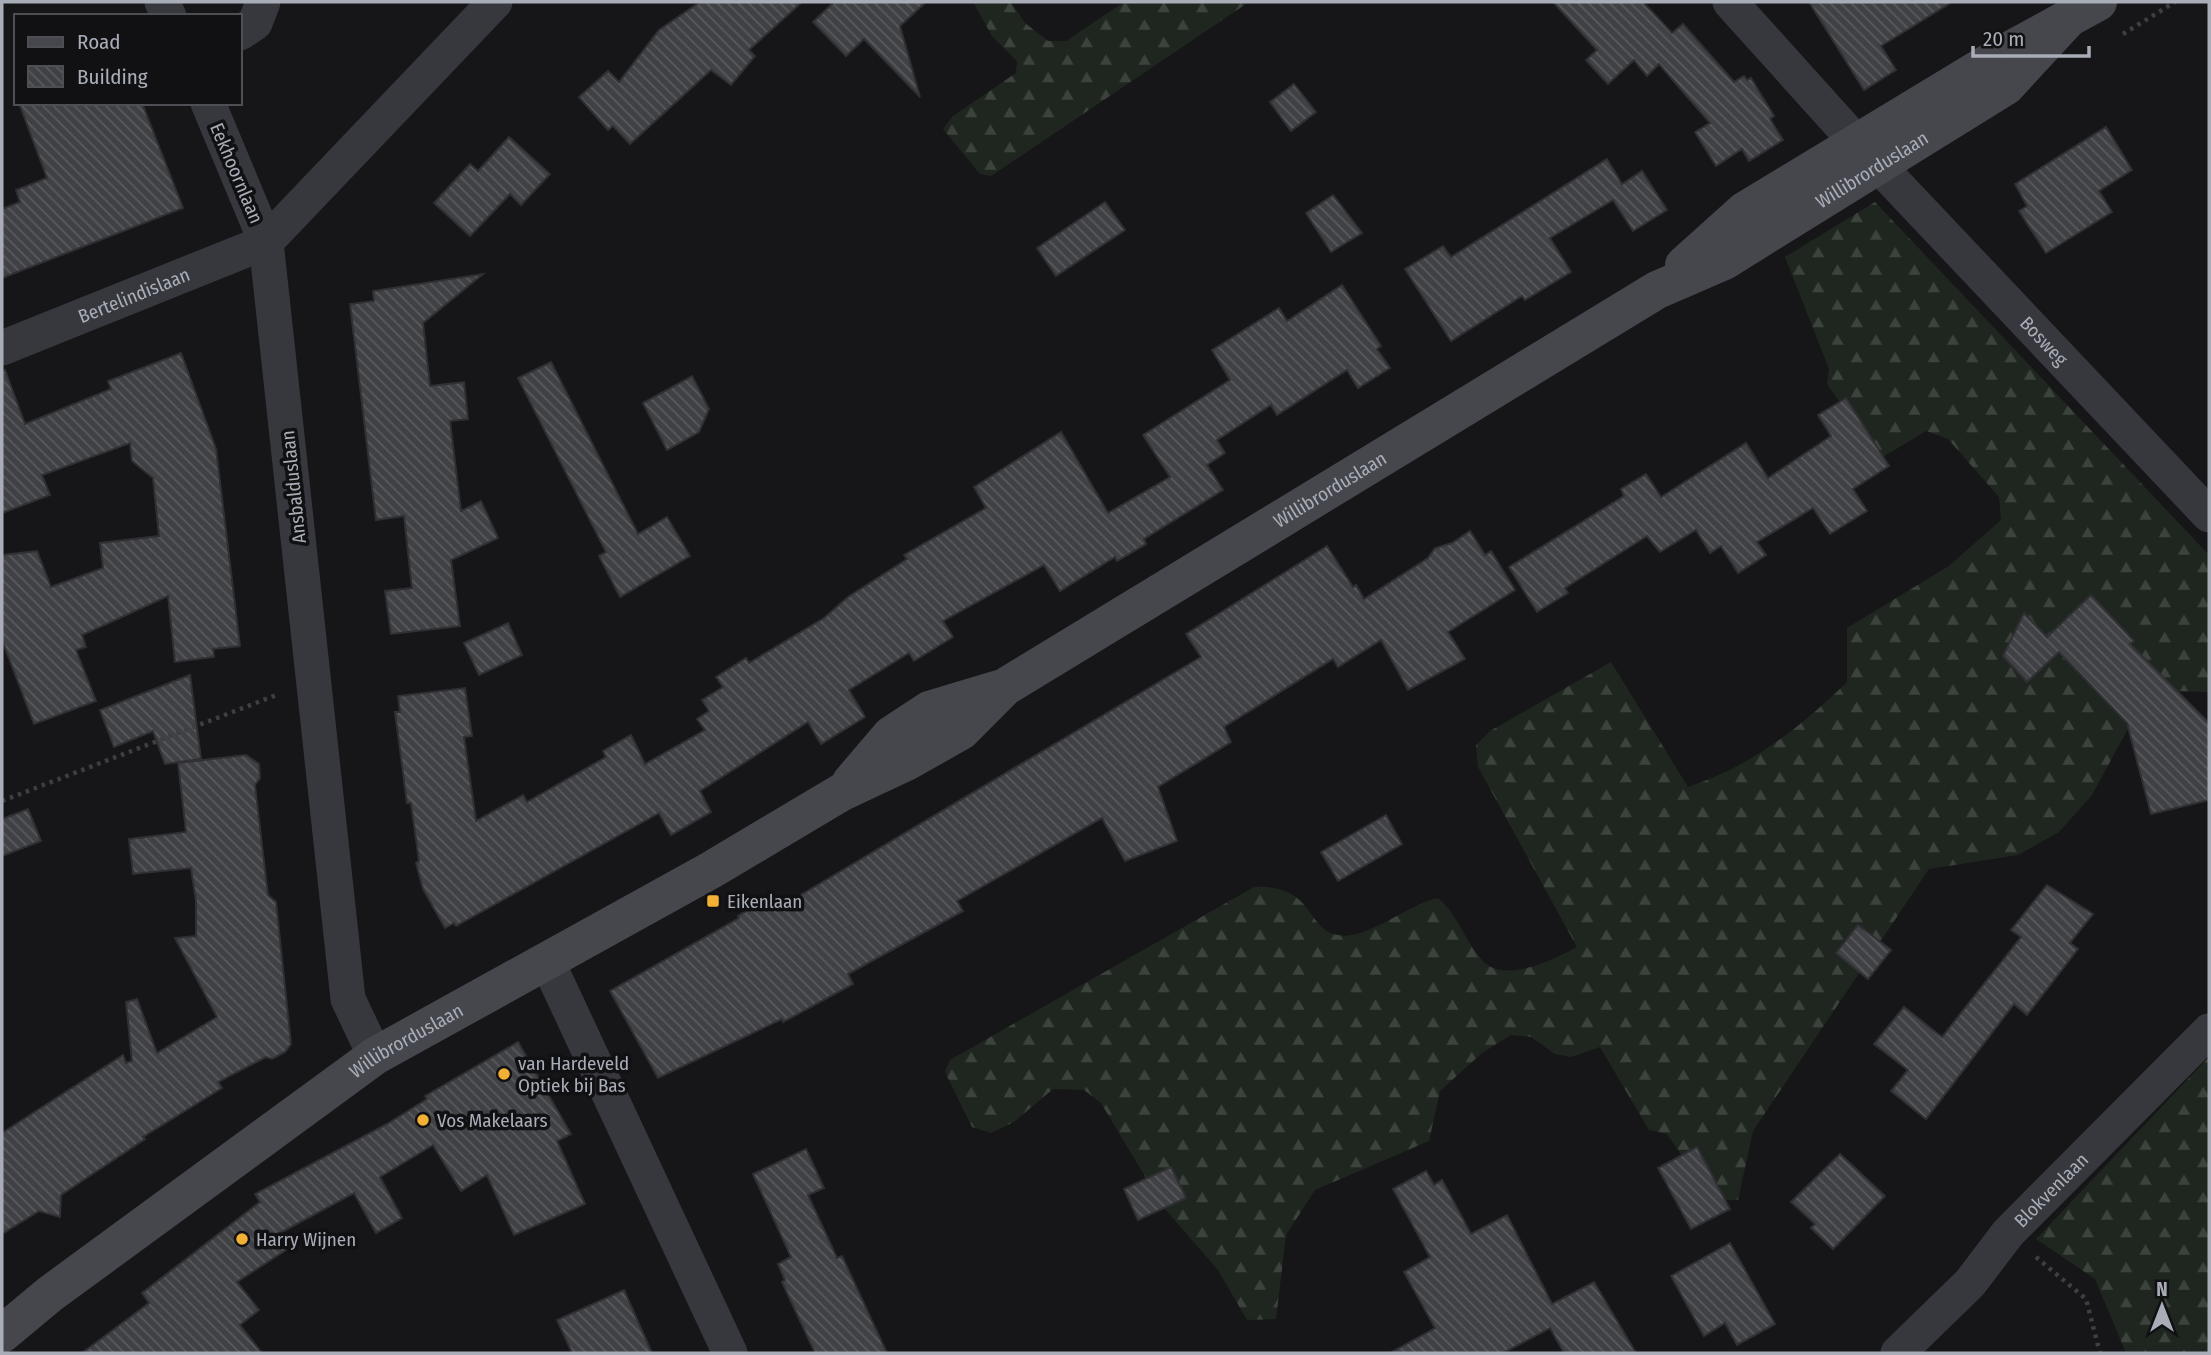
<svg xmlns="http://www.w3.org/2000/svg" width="2211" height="1355" viewBox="0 0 2211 1355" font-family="'Fira Sans Condensed',sans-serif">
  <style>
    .forest { fill: url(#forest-firs) }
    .building { fill: url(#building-back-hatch); stroke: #303034; stroke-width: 2 }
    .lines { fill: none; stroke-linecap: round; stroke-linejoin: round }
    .path { stroke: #3d3f44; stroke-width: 4.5; stroke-dasharray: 3.5 5; stroke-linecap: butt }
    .minor { stroke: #37383d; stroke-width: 35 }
    .secondary { stroke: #45474d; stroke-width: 38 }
    .poi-dot { fill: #f2b134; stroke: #111113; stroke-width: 2.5 }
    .labels { text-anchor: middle; stroke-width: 7; stroke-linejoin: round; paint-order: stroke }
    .street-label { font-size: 19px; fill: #a8adb8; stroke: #111113 }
    .poi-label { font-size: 19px; fill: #a8adb8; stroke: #111113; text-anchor: start }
  </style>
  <defs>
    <pattern id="forest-firs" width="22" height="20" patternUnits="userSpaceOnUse" patternTransform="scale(1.75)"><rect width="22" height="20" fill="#1e261f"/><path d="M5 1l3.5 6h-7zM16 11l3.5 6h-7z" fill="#3c433d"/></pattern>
    <pattern id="building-back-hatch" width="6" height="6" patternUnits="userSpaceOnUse" patternTransform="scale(1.75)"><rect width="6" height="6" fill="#404145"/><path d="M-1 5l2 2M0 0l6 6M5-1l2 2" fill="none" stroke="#595a5e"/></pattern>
  </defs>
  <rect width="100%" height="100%" fill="#161618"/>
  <g class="forest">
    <polygon points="973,2 1011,2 1025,23 1048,41 1066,41 1124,2 1249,2 991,176 980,174 943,129 953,116 1016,73 1017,61 992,36"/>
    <path d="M 1875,202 L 2209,555 L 2209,692 L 2175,691 L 2136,714 L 2092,795 L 2059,832 L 2018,855 L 1929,869 L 1753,1131 L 1738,1200 L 1712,1200 L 1667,1134 L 1649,1130 L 1600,1047 L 1571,1057 L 1555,1054 L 1531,1037 L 1511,1035 L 1482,1053 L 1440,1091 L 1429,1141 L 1315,1190 L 1286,1235 L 1276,1319 L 1247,1320 L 1218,1270 L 1164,1208 L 1101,1103 L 1084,1090 L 1053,1089 L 1014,1122 L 991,1133 L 972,1127 L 945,1072 L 950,1060 L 1254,887 C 1315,884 1305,929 1338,935 C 1366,941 1408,904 1438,898 C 1459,916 1464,940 1482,960 C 1503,985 1555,959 1577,947 L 1478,767 L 1476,745 L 1490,731 L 1611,662 L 1688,787 C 1750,767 1801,727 1847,682 L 1847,628 L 1949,566 L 2001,520 L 1999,497 L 1948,439 L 1926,431 L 1883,457 L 1875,452 L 1827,384 L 1829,369 L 1785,257 Z"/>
    <polygon points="2209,1057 2209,1353 2126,1353 2095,1279 2036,1239"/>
  </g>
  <g class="building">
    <polygon points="700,2 802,2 749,50 755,56 731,85 711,70 630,144 613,126 608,130 579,97 608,71 619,82 659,30"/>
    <polygon points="834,2 926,2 900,26 920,97 864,39 846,56 813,22"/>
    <polygon points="1553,2 1643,2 1672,33 1683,24 1734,82 1744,76 1747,80 1751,78 1774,116 1770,119 1783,140 1749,161 1742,149 1716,166 1695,132 1710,123 1659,64 1647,76 1634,60 1608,84 1586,60 1597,50"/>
    <polygon points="1809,2 1952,2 1881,46 1896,70 1864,90"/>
    <polygon points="1294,84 1316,112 1291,131 1270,102"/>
    <polygon points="19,103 142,103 183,208 2,278 2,209 20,202 16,190 47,178"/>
    <polygon points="2106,127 2132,170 2099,191 2112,212 2046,253 2019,211 2027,206 2015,184"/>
    <polygon points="509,137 550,174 521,205 510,194 470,236 434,203 470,164 478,171"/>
    <polygon points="1607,159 1622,184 1642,171 1667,210 1633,231 1613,200 1550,238 1571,272 1525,300 1522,296 1451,341 1405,269 1443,246 1451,257"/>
    <polygon points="1333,195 1362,233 1331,252 1306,213"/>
    <polygon points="1105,202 1125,230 1056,276 1037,248"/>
    <polygon points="483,274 423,323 430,386 464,382 468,419 450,421 461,511 481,501 498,538 451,560 460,626 391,634 385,591 412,588 404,516 376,520 350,304 374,301 373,291"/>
    <polygon points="1342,285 1381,346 1377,349 1390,368 1358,388 1347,370 1277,415 1271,405 1217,440 1225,453 1207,465 1223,490 1144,539 1146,544 1117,561 1115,557 1060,591 1044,565 943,621 953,637 914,661 909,653 849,690 865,717 821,744 808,722 700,791 711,812 671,835 659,813 456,926 454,923 445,928 423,889 416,863 419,861 411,803 407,803 395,712 400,712 398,696 465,688 472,736 464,737 476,821 523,795 527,802 606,757 603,751 631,735 645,764 705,730 697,719 709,711 702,700 723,687 716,677 746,658 749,663 824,618 848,597 907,559 904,555 986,508 974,487 1061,432 1108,513 1170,477 1143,435 1230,380 1212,350 1279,308 1287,321"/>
    <polygon points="181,353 216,449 240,646 213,649 214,657 175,662 168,596 82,635 86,647 76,650 96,701 34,724 2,640 2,555 37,551 51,587 103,568 100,543 159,536 153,478 132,461 130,443 42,475 50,495 2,513 2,371 5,370 25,424 111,389 108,381"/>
    <polygon points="551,362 638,534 667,517 690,556 620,597 599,556 606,552 518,378"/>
    <polygon points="692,376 709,409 699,432 667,450 643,403"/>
    <polygon points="1846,398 1889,466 1853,489 1867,511 1830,534 1813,508 1757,542 1766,555 1738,573 1721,546 1710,553 1696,530 1660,552 1647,536 1565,588 1568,593 1537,612 1509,567 1624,496 1621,489 1646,474 1661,497 1746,443 1768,478 1831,436 1818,415"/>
    <polygon points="1470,531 1485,555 1491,551 1515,590 1448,632 1465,659 1408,690 1381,640 1338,667 1333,659 1224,727 1231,742 1158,787 1177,841 1125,861 1102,818 957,901 963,911 848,974 853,984 783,1022 782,1019 658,1078 610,991 739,918 738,916 770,897 777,909 1201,657 1186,634 1327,546 1353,587 1356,585 1364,599 1428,558 1435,548 1452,543"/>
    <polygon points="2091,595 2134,641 2130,644 2209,723 2209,800 2151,814 2127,723 2059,652 2027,682 2003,656 2024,613 2047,637"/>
    <polygon points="508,623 522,655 479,675 464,643"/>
    <polygon points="190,675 201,759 165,764 153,731 114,747 100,710"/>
    <polygon points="246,755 259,764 260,778 255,785 262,845 268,895 276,902 291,1044 285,1052 272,1059 266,1057 218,1082 222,1088 143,1137 145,1139 61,1195 60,1217 39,1211 2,1234 2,1133 123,1055 126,1063 132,1061 126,1002 137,999 157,1053 217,1017 175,938 196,936 196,901 191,868 133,874 129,839 186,832 178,763"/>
    <polygon points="28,809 41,841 2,856 2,819"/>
    <polygon points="1386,815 1402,844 1338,881 1321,852"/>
    <polygon points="2047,885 2093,914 2070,943 2078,949 2027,1015 2014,1004 1926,1119 1891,1091 1908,1070 1874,1044 1904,1007 1942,1037 2021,937 2011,930"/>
    <polygon points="1858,925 1891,950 1868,979 1836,953"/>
    <polygon points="518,1042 571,1134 557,1141 585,1204 514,1235 487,1175 461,1191 433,1145 380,1177 402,1218 376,1233 354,1193 278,1234 286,1250 237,1282 259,1310 240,1325 262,1353 82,1353 149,1303 142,1293 260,1202 255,1194 387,1124 427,1099 425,1096"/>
    <polygon points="1697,1147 1730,1209 1691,1229 1658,1168"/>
    <polygon points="806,1149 824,1188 808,1195 837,1258 842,1256 887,1353 815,1353 782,1282 785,1280 778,1264 791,1257 753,1174"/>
    <polygon points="1840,1154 1885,1196 1833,1249 1811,1228 1815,1224 1791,1202"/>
    <polygon points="1171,1167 1186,1198 1138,1220 1124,1189"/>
    <polygon points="1426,1171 1434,1185 1442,1180 1471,1234 1507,1215 1552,1304 1594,1282 1636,1353 1564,1353 1550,1328 1503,1353 1390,1353 1435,1328 1404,1272 1430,1257 1393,1189"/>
    <polygon points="1730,1243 1775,1324 1737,1345 1725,1323 1704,1336 1671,1276"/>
    <polygon points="624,1290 652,1353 572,1353 557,1320"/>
  </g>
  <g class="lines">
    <g class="path">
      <polyline points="2123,34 2175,2"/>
      <polyline points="2,801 279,694"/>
      <polyline points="2036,1257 2086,1299 2100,1353"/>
    </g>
    <g class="minor">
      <polyline points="162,2 169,16"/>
      <path id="s1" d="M 1730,2 L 1858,144 L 2209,515"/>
      <polyline points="240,33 255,23 263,2"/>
      <path id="s2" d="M 2,348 L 266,242 L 208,103"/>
      <polyline points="547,961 730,1353"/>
      <polyline points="375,1056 348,999 266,242 495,2"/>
      <path id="s3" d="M 1898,1353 L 1970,1283 L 2008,1233 L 2209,1031"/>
    </g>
    <g class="secondary">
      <polyline points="1684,265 1744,211 2005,53 2098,2"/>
      <polyline points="851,782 891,735 929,710 999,689"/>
      <path id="s4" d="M 2,1334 L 50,1294 L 375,1056 L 711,870 L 842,792 L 908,761 L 961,731 L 1005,687 L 1657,290 L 1724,261 L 2006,86 L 2066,21"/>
    </g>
  </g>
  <g class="poi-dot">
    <rect x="706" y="894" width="14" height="14" rx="3.5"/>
    <circle cx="504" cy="1074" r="7"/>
    <circle cx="423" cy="1120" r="7"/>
    <circle cx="242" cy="1239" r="7"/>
  </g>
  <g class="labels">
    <g class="street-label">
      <text dy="7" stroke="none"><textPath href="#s4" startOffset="2208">Willibrorduslaan</textPath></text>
      <text transform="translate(237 173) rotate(67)" y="7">Eekhoornlaan</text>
      <text dy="7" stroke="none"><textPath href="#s2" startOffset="142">Bertelindislaan</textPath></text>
      <text dy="7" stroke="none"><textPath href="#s1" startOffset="462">Bosweg</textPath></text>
      <text transform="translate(293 487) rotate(-96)" y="7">Ansbalduslaan</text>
      <text dy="7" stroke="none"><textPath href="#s4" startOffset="1578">Willibrorduslaan</textPath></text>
      <text dy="7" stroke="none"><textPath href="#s4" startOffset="500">Willibrorduslaan</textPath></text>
      <text dy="7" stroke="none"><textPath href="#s3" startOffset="224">Blokvenlaan</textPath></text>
    </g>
    <g class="poi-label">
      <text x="727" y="908">Eikenlaan</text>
      <text x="518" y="1070">van Hardeveld<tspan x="518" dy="22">Optiek bij Bas</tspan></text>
      <text x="437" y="1127">Vos Makelaars</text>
      <text x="256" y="1246">Harry Wijnen</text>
    </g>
  </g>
  <rect width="2211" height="1355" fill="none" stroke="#a8adb8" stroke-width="7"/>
  <rect x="14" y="14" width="228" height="91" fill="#111113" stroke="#4d4f55" stroke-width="2"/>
  <rect x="28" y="37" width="35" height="10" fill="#45474d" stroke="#4d4f55" stroke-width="2"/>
  <text x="77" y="49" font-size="21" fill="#a8adb8">Road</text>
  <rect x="28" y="66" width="35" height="21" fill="url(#building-back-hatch)" stroke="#4d4f55" stroke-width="2"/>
  <text x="77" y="84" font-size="21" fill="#a8adb8">Building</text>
  <g transform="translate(2162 1306)" stroke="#111113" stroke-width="5" paint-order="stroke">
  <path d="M0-5L12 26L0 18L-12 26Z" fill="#a8adb8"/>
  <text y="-10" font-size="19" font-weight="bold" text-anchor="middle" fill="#a8adb8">N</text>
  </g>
  <path d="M1973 46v10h116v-10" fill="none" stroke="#a8adb8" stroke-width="3.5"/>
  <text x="1983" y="46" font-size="21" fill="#a8adb8" stroke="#111113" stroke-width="5" paint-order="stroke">20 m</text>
</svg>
